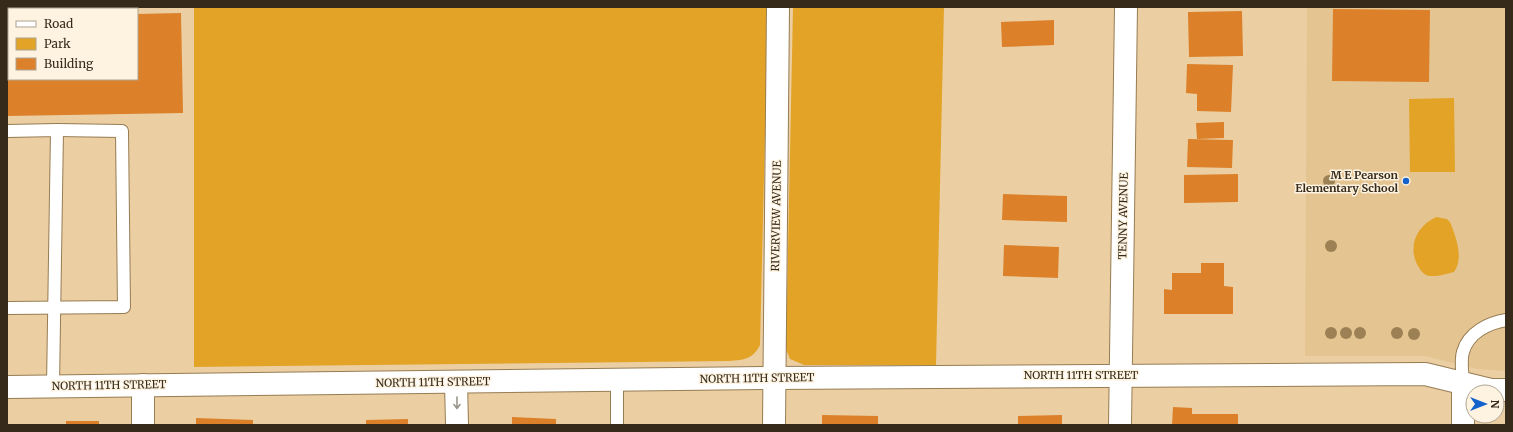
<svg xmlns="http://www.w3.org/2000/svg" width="1513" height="432" viewBox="0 0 1513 432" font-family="Merriweather,serif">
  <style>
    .built { fill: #e4c491 }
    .green { fill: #e2a327 }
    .building { fill: #dc802a }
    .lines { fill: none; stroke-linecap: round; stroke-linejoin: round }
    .lane-casing { stroke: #967c53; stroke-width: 14 }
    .street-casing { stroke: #967c53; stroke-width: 24 }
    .lane { stroke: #fff; stroke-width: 12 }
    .street { stroke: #fff; stroke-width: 22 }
    .tree { fill: #9c8154 }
    .oneway { stroke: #9a958c }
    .poi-dot { fill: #1562cc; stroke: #fef3e1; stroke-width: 1.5 }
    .labels { text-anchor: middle; stroke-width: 3; stroke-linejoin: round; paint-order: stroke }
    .poi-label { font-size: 11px; font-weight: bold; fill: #362b1a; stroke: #fef3e1; text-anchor: end }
    .street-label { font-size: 11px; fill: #362b1a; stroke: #fef3e1 }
  </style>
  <rect width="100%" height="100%" fill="#ebcfa3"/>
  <polygon class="built" points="1307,7 1506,7 1506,371 1477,369 1425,356 1305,356"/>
  <g class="green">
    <path d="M 194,7 L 768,7 L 760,345 C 753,359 744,360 729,361 L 194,367 Z"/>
    <polygon points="793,7 944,7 936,365 804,365 790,359 786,349"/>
    <polygon points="1454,98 1455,172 1410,172 1409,99"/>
    <path d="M 1436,217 L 1447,219 L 1450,222 C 1456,237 1464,258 1454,272 C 1446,274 1433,278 1426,275 C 1422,273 1420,269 1418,266 C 1407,246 1417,226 1436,217 Z"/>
  </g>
  <g class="building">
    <rect x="99" y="7" width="26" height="2"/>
    <polygon points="1333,9 1430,10 1429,82 1332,81"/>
    <polygon points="1242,11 1243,56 1189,57 1188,12"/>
    <polygon points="181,13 183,113 7,116 7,21 9,21 9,79 137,79 137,14"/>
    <polygon points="1054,20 1054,45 1002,47 1001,22"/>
    <polygon points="1187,64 1233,65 1231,112 1197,111 1197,94 1186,93"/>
    <polygon points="1224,122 1224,138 1197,139 1196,123"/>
    <polygon points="1188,139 1233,140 1232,168 1187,167"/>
    <polygon points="1238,174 1238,202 1184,203 1184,175"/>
    <polygon points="1003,194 1067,196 1067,222 1002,220"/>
    <polygon points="1004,245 1059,247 1058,278 1003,276"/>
    <polygon points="1201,263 1224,263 1224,286 1233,287 1233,314 1164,314 1164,289 1172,290 1172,273 1201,273"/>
    <polygon points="1173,407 1192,408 1192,414 1238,414 1238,425 1172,425"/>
    <polygon points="822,415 878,416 878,425 822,425"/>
    <polygon points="1062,415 1062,425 1018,425 1018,416"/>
    <polygon points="512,417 556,419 556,425 512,425"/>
    <polygon points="196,418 253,420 253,425 196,425"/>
    <polygon points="408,419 408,425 366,425 366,420"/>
    <rect x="66" y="421" width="33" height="4"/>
  </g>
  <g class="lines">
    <defs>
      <g id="lane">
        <polyline points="7,131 57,130 53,386"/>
        <polyline points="7,308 124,307 122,131 57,130"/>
        <polyline points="617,380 617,425"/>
        <path d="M 1463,384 C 1463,375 1460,361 1463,352 C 1468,333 1488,323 1506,320"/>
      </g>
      <g id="street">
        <polyline points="456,382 457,425"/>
        <polyline points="143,385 143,425"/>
        <polyline points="7,387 774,378 1425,374 1491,390 1506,390"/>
        <polyline points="774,425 778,7"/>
        <polyline points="1120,425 1126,7"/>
        <polyline points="1463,425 1463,384"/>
      </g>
    </defs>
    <use href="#lane" class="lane-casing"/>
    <use href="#street" class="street-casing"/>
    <use href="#lane" class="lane"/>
    <use href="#street" class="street"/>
  </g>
  <g class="tree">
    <circle cx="1329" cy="181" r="6"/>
    <circle cx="1331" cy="246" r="6"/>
    <circle cx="1331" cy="333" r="6"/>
    <circle cx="1346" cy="333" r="6"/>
    <circle cx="1360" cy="333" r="6"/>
    <circle cx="1397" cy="333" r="6"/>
    <circle cx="1414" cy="334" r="6"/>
  </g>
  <defs><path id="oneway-shaft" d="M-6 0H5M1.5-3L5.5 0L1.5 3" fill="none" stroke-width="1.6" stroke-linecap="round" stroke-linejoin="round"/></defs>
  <use class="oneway" href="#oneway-shaft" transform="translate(457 403) rotate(90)"/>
  <circle class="poi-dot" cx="1406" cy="181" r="4"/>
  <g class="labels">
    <g class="poi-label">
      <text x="1398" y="179">M E Pearson<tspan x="1398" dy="13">Elementary School</tspan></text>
    </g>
    <g class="street-label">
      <text transform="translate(776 216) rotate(-89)" y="4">RIVERVIEW AVENUE</text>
      <text transform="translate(1123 216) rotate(-89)" y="4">TENNY AVENUE</text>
      <text x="1081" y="379">NORTH 11TH STREET</text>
      <text transform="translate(757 378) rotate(-1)" y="4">NORTH 11TH STREET</text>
      <text transform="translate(433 382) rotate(-1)" y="4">NORTH 11TH STREET</text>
      <text transform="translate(109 385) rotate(-1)" y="4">NORTH 11TH STREET</text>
    </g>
  </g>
  <rect width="1513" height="432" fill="none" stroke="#362b1a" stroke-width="16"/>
  <rect x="8" y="8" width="130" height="72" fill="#fef3e1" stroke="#aea391"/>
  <rect x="16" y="21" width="20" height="6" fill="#ffffff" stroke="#aea391"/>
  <text x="44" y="28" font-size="12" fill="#362b1a">Road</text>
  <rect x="16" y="38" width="20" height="12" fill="#e2a327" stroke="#aea391"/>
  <text x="44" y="48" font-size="12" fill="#362b1a">Park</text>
  <rect x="16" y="58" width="20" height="12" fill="#dc802a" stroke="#aea391"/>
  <text x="44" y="68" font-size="12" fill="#362b1a">Building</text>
  <g transform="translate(1485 404) rotate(90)"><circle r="19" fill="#fef3e1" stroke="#aea391"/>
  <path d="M0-3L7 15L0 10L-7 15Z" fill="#1562cc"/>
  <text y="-6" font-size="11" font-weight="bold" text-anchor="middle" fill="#362b1a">N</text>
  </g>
</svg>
